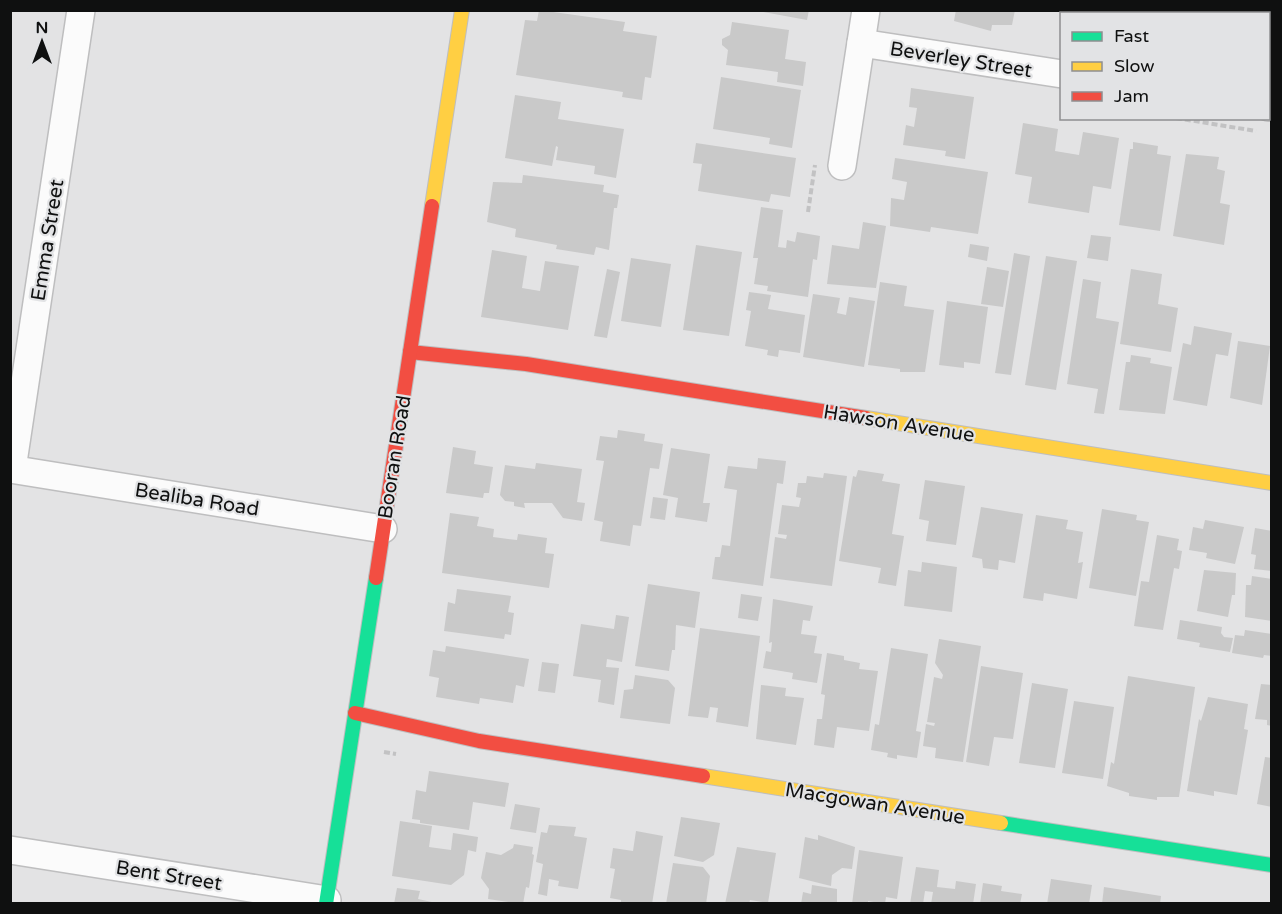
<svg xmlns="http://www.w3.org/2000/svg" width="1282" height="914" viewBox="0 0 1282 914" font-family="'Varela Round',sans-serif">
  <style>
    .building { fill: #c9c9c9 }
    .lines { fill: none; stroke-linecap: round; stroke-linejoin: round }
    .street-casing { stroke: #bebebf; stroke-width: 30 }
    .fast-casing { stroke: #bebebf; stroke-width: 16 }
    .slow-casing { stroke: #bebebf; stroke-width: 16 }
    .jam-casing { stroke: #bebebf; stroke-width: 16 }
    .path { stroke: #c2c2c3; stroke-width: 4; stroke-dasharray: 6 3; stroke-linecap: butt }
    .street { stroke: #fbfbfb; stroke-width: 27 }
    .fast { stroke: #16e098; stroke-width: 14 }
    .slow { stroke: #ffcf43; stroke-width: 14 }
    .jam { stroke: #f24e42; stroke-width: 14 }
    .labels { text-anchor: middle; stroke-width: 4.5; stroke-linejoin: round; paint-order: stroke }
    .street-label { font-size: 20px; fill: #0f1010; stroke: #e2e3e5 }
  </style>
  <rect width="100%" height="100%" fill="#e3e3e4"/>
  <g class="building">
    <polygon points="539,10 625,22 623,31 657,36 651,78 645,77 642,100 622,97 623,92 516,75 525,20 537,21"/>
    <polygon points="753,10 809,10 807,20"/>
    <polygon points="956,10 1015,10 1012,25 992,25 991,31 954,21"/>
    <polygon points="1122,10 1172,10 1171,14 1121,14"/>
    <polygon points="1197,10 1246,10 1245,14 1197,14"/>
    <polygon points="732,22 789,30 785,59 806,62 803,86 777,82 778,72 726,65 728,50 722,45 722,39 730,35"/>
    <polygon points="721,77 801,90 792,148 769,144 770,138 713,129"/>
    <polygon points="911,88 974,97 965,159 945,156 946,151 903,145 906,125 914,127 917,108 909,107"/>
    <polygon points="515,95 561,102 558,119 624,129 616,178 594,174 595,166 556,160 558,147 556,146 552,166 505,158"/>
    <polygon points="1023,123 1058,129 1055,151 1079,155 1083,132 1119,138 1111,189 1093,186 1089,213 1028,203 1032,177 1015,174"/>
    <polygon points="1133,142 1158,146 1157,154 1171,156 1160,231 1119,225 1130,149 1133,149"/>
    <polygon points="696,143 796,158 790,197 771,194 769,202 698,191 702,164 693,163"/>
    <polygon points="1186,154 1219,157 1217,169 1225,171 1220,203 1230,205 1224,245 1173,236"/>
    <polygon points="895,158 988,172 978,234 931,227 930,232 890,226 891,198 904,200 907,182 892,179"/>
    <polygon points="523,175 604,185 603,192 619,195 617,208 614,208 609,250 596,247 594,255 556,249 557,245 515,237 516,229 487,222 493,182 522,183"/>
    <polygon points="761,207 783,210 778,247 786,248 787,240 795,242 797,232 820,236 817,260 813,259 808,297 767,291 768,286 754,284 758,258 753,258"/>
    <polygon points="863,222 886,226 876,288 827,284 832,245 859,249"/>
    <polygon points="1091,235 1111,237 1108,261 1087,258"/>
    <polygon points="970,244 989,247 987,261 968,257"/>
    <polygon points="696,245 742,252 729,336 683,330"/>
    <polygon points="492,250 527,256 522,288 540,291 545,261 579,266 568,330 481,317"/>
    <polygon points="1014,253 1030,256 1011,375 995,373"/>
    <polygon points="1046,256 1077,261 1056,390 1025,385"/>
    <polygon points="631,258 671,264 661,327 621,321"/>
    <polygon points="987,267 1009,271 1003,307 981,304"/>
    <polygon points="607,269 620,272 607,338 594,336"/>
    <polygon points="1131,269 1162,274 1158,304 1178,308 1171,352 1120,344"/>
    <polygon points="1083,279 1101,282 1096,318 1119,322 1104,414 1094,413 1098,389 1067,384"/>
    <polygon points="880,282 907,286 904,306 934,310 925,372 900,372 900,369 868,365"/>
    <polygon points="749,292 771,295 768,309 805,315 800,353 779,350 778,357 767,355 768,350 745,346 751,311 746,310"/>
    <polygon points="813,294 840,298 837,313 846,315 849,297 875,301 864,367 803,357"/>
    <polygon points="947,301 988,307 980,364 964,362 964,368 939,365"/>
    <polygon points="1194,326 1232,333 1228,356 1216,354 1207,406 1173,400 1183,343 1191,345"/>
    <polygon points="1238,341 1270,346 1262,405 1230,398"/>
    <polygon points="1131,355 1151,358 1150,363 1172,367 1165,414 1119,410 1126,362 1130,362"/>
    <polygon points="618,430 645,434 644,441 663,444 659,469 650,468 641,526 633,525 630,546 600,541 603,522 594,520 604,461 596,460 600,436 617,438"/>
    <polygon points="453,447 476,451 474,464 493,467 489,493 484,493 483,498 446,493"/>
    <polygon points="671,448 710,454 703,503 710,503 707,522 675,517 678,498 663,495"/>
    <polygon points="758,458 786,461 783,484 777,483 763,586 712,579 715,557 720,557 722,545 730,546 737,490 724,488 728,466 757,469"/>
    <polygon points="536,463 582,469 577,502 585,503 582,521 563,518 552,503 524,503 525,508 514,506 514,502 505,501 500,495 505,465 535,469"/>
    <polygon points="858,470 884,474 882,481 900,484 892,534 904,536 896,586 878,583 881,568 839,561 853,476 856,477"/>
    <polygon points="824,473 847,476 832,586 770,578 775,537 786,539 787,535 778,534 782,505 799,507 801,498 796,497 798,483 806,483 807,476 823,478"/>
    <polygon points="925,480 965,486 956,545 926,541 929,521 919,519"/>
    <polygon points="653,497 668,499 665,520 650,518"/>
    <polygon points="981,507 1023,514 1015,563 999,560 998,570 983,568 982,559 972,557"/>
    <polygon points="1102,509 1137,515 1136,520 1149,522 1136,596 1089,588"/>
    <polygon points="450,513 479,517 477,526 494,529 493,537 517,540 518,534 547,538 545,553 554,554 549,588 442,573"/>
    <polygon points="1036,515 1068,520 1066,529 1083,532 1078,563 1083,562 1077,599 1044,593 1043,601 1023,598"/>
    <polygon points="1205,520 1244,527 1235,564 1206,558 1207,553 1189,550 1193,527 1203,529"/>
    <polygon points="1255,528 1272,531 1272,571 1254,569 1256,555 1251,554"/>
    <polygon points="1157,535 1179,539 1177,550 1182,551 1179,569 1174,568 1163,630 1134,626 1141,581 1149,582"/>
    <polygon points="922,562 957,567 952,612 904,606 908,570 921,572"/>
    <polygon points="1204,570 1236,573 1235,595 1232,595 1228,617 1197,611"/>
    <polygon points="1252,576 1272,579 1272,621 1245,617 1246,585 1251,585"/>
    <polygon points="648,584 700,592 695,628 676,625 675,650 672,650 669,671 635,666"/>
    <polygon points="457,589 511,596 508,612 514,613 511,635 505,634 504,639 444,631 448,602 455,604"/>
    <polygon points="741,594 762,597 758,621 738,618"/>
    <polygon points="773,599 813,606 810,621 803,620 801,634 817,636 814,653 822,654 817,683 792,679 793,673 763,668 766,651 771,652 772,642 769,643"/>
    <polygon points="616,615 629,617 622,662 607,659 606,667 619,668 614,705 598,702 601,680 573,676 581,624 614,629"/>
    <polygon points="1180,620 1222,627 1221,633 1224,637 1233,638 1230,652 1199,647 1200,643 1177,639"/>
    <polygon points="700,628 760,636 748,727 716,722 718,708 710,707 708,718 688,716"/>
    <polygon points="1245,630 1272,634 1272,656 1264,655 1263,658 1232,653 1235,635 1244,636"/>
    <polygon points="939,639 981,646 963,762 935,758 936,748 923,746 926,724 934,726 935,723 927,722 934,677 942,679 943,675 935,663"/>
    <polygon points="446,646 529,659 524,687 516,685 513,703 480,698 479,704 436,697 439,678 429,676 433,650 445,652"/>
    <polygon points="891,648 928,654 916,731 921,732 917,758 897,755 897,759 887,757 888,753 871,750 875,724 879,725"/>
    <polygon points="827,653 844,656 844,660 860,663 859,669 878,671 869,731 837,727 834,748 814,745 817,719 822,719 825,695 821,694"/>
    <polygon points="542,662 559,664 555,693 538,691"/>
    <polygon points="981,666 1023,673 1013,739 994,737 989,766 966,762"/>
    <polygon points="635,675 668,680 675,688 670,724 620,718 624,690 633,689"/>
    <polygon points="1128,676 1195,687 1179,797 1157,797 1157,800 1129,796 1129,793 1107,786 1111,762 1114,764"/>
    <polygon points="1032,683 1068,689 1055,768 1019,763"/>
    <polygon points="1261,684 1272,685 1272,726 1267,725 1267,720 1255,719"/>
    <polygon points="761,685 786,688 785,696 804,698 796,745 756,739"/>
    <polygon points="1208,697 1248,704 1244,729 1248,730 1237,795 1214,791 1214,796 1187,791 1199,719 1201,721"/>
    <polygon points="1074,701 1114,707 1103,779 1062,773"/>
    <polygon points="1265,757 1272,758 1272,807 1257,804"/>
    <polygon points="429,771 509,783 505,807 473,802 469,830 420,823 420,820 412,819 416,790 426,792"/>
    <polygon points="515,804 540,808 536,833 510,829"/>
    <polygon points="681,817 720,823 714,855 703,862 674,856"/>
    <polygon points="400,821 432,826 429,847 451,850 453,833 478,837 476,852 468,850 464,875 451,885 392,876"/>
    <polygon points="549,825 576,827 574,836 587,838 578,889 558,886 559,881 549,879 547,896 538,894 543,864 536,862 541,832 547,833"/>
    <polygon points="636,831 663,836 652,904 621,904 621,900 610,898 615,869 610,868 613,848 633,851"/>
    <polygon points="818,835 855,847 852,869 842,868 832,875 831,886 799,878 805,837 818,840"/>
    <polygon points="514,844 533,847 532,854 534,855 529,888 526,887 523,904 488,899 489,889 481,878 486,852 501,855 513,848"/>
    <polygon points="737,847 776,853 768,903 750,900 749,904 725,904"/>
    <polygon points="859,850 903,857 897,899 886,897 885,904 868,901 868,904 852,904"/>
    <polygon points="673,863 703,867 710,876 706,904 666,904"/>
    <polygon points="916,867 939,870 937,887 955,889 956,881 976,884 973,904 931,904 933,892 925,891 923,904 910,904"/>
    <polygon points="1051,879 1092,885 1089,904 1047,904"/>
    <polygon points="983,883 1002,886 1001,891 1022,894 1020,904 980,904"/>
    <polygon points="812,885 837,889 837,904 801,904 803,892 811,894"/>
    <polygon points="1104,887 1161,896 1160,904 1102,904"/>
    <polygon points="397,888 420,891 418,899 441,904 394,904"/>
  </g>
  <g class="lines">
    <defs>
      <g id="street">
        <polyline points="861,43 1062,74"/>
        <polyline points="1268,107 1272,107"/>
        <polyline points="842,166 866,10"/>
        <polyline points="10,469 383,529"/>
        <polyline points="12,469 81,10"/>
        <polyline points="10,850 327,900"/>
      </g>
      <g id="fast">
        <polyline points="1001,823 1272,865"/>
        <polyline points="326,904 376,578"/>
      </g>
      <g id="slow">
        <polyline points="432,206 462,10"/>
        <polyline points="866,418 1272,483"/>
        <polyline points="703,776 1001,823"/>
      </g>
      <g id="jam">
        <polyline points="410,352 526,364 866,418"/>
        <polyline points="376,578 432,206"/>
        <polyline points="355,713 479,741 703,776"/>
      </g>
    </defs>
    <use href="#street" class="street-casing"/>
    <use href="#fast" class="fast-casing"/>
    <use href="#slow" class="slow-casing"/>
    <use href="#jam" class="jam-casing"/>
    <g class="path">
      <polyline points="1176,118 1256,131"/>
      <polyline points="808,212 815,165"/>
      <polyline points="384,752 396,754"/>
    </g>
    <use href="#street" class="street"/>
    <use href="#fast" class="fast"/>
    <use href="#slow" class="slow"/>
    <use href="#jam" class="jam"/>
  </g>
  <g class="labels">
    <g class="street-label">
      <text transform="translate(961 59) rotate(9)" y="7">Beverley Street</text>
      <text transform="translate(47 240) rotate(-81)" y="7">Emma Street</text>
      <text transform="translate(899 423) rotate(9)" y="7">Hawson Avenue</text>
      <text transform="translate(394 457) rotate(-81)" y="7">Booran Road</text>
      <text transform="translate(197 499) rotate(9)" y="7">Bealiba Road</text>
      <text transform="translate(875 803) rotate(9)" y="7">Macgowan Avenue</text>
      <text transform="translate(169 875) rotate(9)" y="7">Bent Street</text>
    </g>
  </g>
  <rect width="1282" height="914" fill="none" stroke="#0f1010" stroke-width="24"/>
  <rect x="1060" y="12" width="210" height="108" fill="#e2e3e5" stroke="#8e8f90" stroke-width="1.5"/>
  <rect x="1072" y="32" width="30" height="9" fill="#16e098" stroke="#8e8f90" stroke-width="1.5"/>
  <text x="1114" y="42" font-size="18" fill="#0f1010">Fast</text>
  <rect x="1072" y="62" width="30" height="9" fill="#ffcf43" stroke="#8e8f90" stroke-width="1.5"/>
  <text x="1114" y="72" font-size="18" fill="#0f1010">Slow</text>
  <rect x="1072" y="92" width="30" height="9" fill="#f24e42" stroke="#8e8f90" stroke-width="1.5"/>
  <text x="1114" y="102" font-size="18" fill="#0f1010">Jam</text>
  <g transform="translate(42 42)" stroke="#e2e3e5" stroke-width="4.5" paint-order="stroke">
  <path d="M0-4.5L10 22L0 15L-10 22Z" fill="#0f1010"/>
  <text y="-9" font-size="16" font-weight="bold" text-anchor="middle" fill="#0f1010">N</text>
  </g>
</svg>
